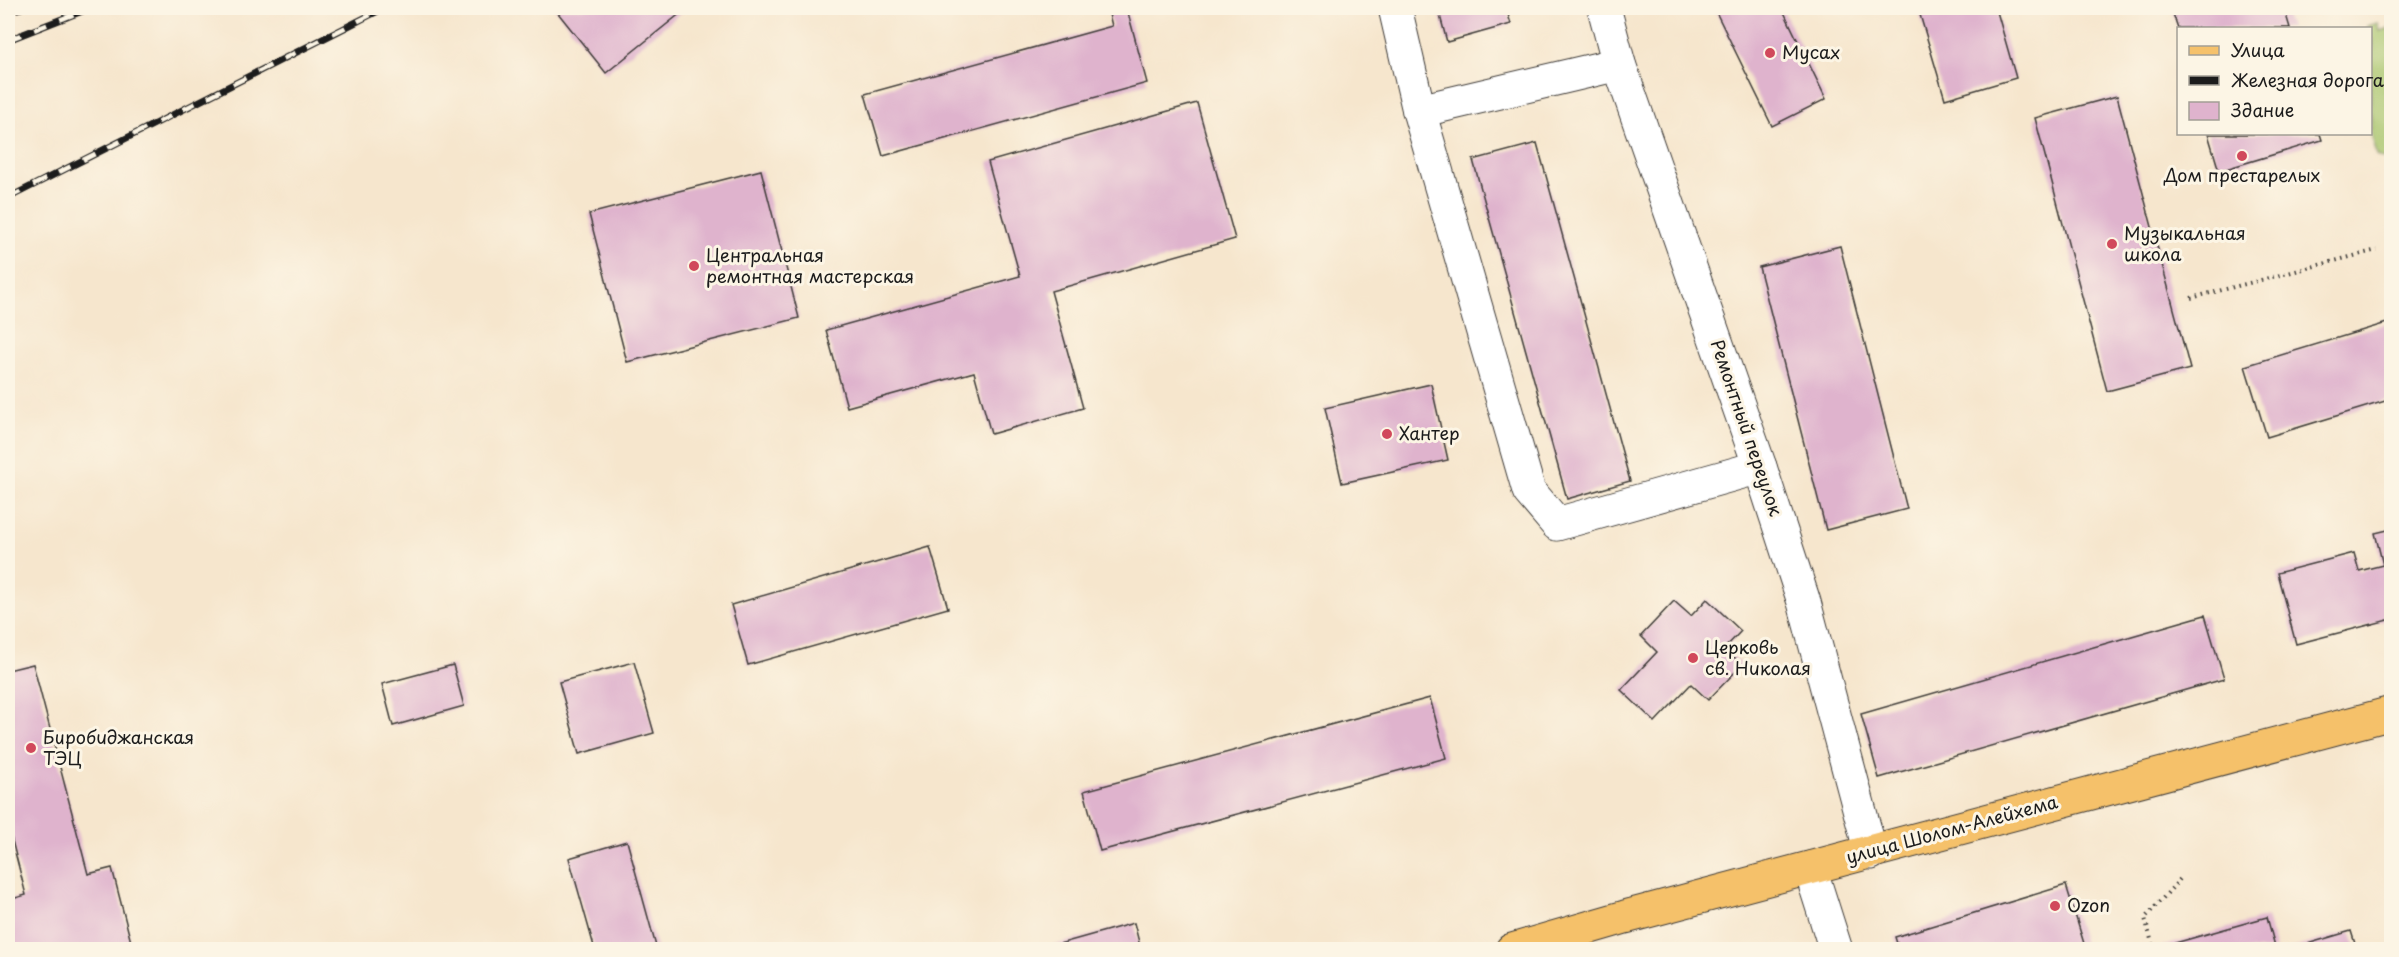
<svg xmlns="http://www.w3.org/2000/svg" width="2399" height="957" viewBox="0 0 2399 957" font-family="'Playpen Sans',sans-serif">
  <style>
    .green { fill: #a7c56c; stroke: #627044; stroke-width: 1.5 }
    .building { fill: #dfb3cd }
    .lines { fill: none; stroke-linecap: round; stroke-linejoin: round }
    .minor-casing { stroke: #3d3a37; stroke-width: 35 }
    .major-casing { stroke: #3d3a37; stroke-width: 35 }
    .path { stroke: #3d3a37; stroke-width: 4; stroke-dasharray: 1.5 4.5; stroke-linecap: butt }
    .minor { stroke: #fff; stroke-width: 33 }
    .major { stroke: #f5c16b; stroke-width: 33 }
    .rail-casing { stroke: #1c1c1c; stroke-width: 7 }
    .rail { stroke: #fcf5e5; stroke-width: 4.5; stroke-dasharray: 14; stroke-linecap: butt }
    .poi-dot { fill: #d1495b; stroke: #fcf5e5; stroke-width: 2 }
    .labels { text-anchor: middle; stroke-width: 6; stroke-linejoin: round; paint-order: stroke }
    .poi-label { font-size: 18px; fill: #1c1c1c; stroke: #fcf5e5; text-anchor: start }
    .street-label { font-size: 18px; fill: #1c1c1c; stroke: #fcf5e5 }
  </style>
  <rect width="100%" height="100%" fill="#fcf5e5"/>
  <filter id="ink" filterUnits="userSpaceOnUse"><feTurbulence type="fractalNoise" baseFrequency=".0167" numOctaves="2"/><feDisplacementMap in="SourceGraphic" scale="12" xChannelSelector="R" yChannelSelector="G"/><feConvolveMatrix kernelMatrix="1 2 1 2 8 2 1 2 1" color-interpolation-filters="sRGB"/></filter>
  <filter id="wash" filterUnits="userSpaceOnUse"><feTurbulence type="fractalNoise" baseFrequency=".008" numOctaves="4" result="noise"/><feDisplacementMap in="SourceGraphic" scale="24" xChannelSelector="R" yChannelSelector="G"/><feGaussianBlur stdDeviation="1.35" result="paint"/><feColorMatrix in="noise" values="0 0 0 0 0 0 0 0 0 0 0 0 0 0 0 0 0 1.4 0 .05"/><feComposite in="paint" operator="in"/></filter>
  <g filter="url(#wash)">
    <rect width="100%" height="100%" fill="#f6e6cd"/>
    <polygon class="green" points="2378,23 2380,31 2391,28 2391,162 2377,156 2371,133 2370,57 2374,48 2368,26"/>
    <g id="blocks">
      <g class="building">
        <polygon points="554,8 687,8 606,73"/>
        <polygon points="1438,8 1506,8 1511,24 1447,42"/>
        <polygon points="1714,8 1782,8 1826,99 1772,126"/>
        <polygon points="1918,8 1996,8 2016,78 1945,99"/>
        <polygon points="2171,8 2284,8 2290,28 2178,28"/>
        <polygon points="1127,9 1147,83 883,156 865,94 1112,26 1109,14"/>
        <polygon points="2117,96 2190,369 2107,391 2035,118"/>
        <polygon points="1197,103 1235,239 1051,291 1083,408 991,434 974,372 847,407 826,330 1020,276 988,162"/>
        <polygon points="2208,134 2320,134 2322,140 2219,171"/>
        <polygon points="1537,143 1630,481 1567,499 1473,160"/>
        <polygon points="761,170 799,318 627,362 589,214"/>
        <polygon points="1840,246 1907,509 1826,530 1759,267"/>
        <polygon points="2390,322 2392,399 2267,437 2245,366"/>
        <polygon points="1431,384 1448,460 1342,483 1325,408"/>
        <polygon points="2392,529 2392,619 2296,644 2277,573 2354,553 2359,571 2383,565 2375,533"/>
        <polygon points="930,547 948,608 748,665 731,605"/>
        <polygon points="1707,599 1741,631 1725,648 1742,665 1708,700 1691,684 1655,722 1621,690 1657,652 1641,636 1674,601 1691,616"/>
        <polygon points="2205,615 2224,679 1879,778 1861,714"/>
        <polygon points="634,662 654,733 579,754 559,682"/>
        <polygon points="33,664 88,874 112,868 133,950 17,950 16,947 8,949 8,900 26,895 8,825 8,670"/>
        <polygon points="453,665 464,706 393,726 382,684"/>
        <polygon points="1430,698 1446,758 1100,851 1084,791"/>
        <polygon points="627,841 657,950 595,950 569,858"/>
        <polygon points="2066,885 2086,950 1899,950 1895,937"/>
        <polygon points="2267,917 2276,950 2162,950 2161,947"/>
        <polygon points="1134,923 1141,950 1041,950 1041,949"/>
        <polygon points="2351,931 2357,950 2290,950 2290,949"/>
      </g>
    </g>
  </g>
  <g filter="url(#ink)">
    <use href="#blocks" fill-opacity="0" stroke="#3d3a37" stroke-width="1.5"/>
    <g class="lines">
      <defs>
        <g id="minor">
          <polyline points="1395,8 1419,111 1619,64"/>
          <polyline points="1604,8 1619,64 1760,467 1804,602 1871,853"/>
          <polyline points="1419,111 1529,491 1557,524 1760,467"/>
          <polyline points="1810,868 1836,950"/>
        </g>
        <polyline id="major" points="1512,950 1625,917 2392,713"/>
      </defs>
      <use href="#minor" class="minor-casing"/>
      <use href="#major" class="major-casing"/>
      <g class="path">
        <polyline points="2191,298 2377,250"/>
        <polyline points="2154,950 2145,918 2181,878"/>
      </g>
      <use href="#minor" class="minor"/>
      <use href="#major" class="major"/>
      <defs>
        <g id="rail">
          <polyline points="8,11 21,8"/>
          <polyline points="8,40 90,8"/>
          <polyline points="8,198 384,8"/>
        </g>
      </defs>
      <use href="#rail" class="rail-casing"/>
      <use href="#rail" class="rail"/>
    </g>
  </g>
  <g class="poi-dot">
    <circle cx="1770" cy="53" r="6"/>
    <circle cx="2242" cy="156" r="6"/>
    <circle cx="2112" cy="244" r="6"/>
    <circle cx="694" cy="266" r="6"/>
    <circle cx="1387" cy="434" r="6"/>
    <circle cx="1693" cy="658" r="6"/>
    <circle cx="31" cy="748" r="6"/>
    <circle cx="2055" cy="906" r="6"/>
  </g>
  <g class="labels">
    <g class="poi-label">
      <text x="1782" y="59">Мусах</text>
      <text x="2242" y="182" text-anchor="middle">Дом престарелых</text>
      <text x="2124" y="240">Музыкальная<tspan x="2124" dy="21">школа</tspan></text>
      <text x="706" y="262">Центральная<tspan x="706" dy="21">ремонтная мастерская</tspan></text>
      <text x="1399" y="440">Хантер</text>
      <text x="1705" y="654">Церковь<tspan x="1705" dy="21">св. Николая</tspan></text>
      <text x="43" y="744">Биробиджанская<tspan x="43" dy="21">ТЭЦ</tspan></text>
      <text x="2067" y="912">Ozon</text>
    </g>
    <g class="street-label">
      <text transform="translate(1746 428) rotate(71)" y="6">Ремонтный переулок</text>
      <text transform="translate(1952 830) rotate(-15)" y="6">улица Шолом-Алейхема</text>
    </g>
  </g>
  <rect width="2399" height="957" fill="none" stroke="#fcf5e5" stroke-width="30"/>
  <rect x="2177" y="27" width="195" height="108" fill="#fcf5e5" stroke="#a29e95" stroke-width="1.5"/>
  <rect x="2189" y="46" width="30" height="9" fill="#f5c16b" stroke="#a29e95" stroke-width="1.5"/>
  <text x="2231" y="57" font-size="18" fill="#1c1c1c">Улица</text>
  <rect x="2189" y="76" width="30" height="9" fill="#1c1c1c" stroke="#a29e95" stroke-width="1.5"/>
  <text x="2231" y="87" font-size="18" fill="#1c1c1c">Железная дорога</text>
  <rect x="2189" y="102" width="30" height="18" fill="#dfb3cd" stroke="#a29e95" stroke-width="1.5"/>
  <text x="2231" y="117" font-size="18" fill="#1c1c1c">Здание</text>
</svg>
